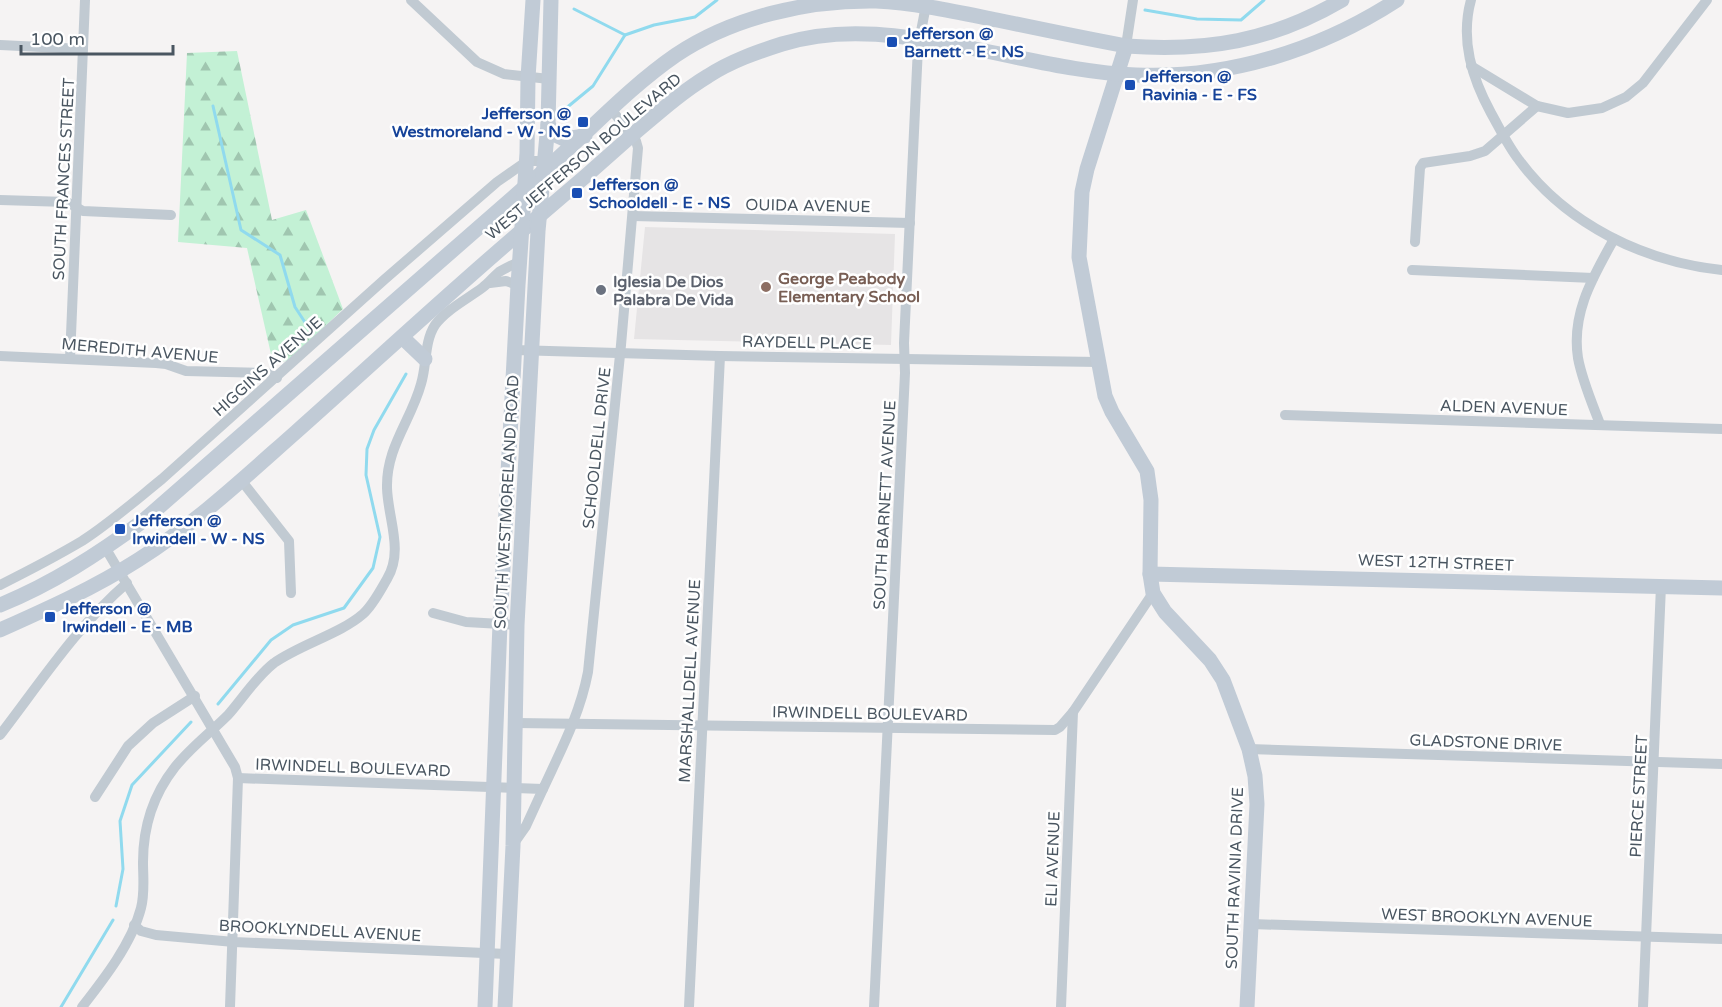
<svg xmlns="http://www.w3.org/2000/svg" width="1722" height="1007" viewBox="0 0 1722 1007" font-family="'Varela Round',sans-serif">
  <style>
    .education { fill: #e6e4e5 }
    .forest { fill: url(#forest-firs) }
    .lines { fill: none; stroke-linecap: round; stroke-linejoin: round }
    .stream { stroke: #90daee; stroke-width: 3 }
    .street { stroke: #c1cad2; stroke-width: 10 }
    .secondary { stroke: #c1cbd6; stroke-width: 15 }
    .transit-dot { fill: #1a4fb4; stroke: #fff; stroke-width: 2 }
    .education-dot { fill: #8d6e63; stroke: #fff; stroke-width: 2 }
    .worship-dot { fill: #6b7280; stroke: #fff; stroke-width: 2 }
    .labels { text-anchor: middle; stroke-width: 5; stroke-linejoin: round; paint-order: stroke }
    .transit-label { font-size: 16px; font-weight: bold; fill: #164399; stroke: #fff; text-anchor: start }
    .street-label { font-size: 16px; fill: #4a5661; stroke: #fff }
    .education-label { font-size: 16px; font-weight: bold; fill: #785e54; stroke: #fff; text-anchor: start }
    .worship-label { font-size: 16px; font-weight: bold; fill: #5b616d; stroke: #fff; text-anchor: start }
  </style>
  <defs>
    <pattern id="forest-firs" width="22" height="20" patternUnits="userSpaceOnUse" patternTransform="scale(1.5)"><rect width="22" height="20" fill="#c3f1d5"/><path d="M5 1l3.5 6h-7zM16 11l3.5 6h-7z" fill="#a0c6b0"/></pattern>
  </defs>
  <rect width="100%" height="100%" fill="#f5f3f3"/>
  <polygon class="education" points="645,227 895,234 891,345 634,339"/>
  <polygon class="forest" points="237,51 272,220 306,210 343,309 297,353 286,361 273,363 247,248 178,242 187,53"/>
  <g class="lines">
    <g class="stream">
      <polyline points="574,9 625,35"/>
      <polyline points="1145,10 1197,19 1241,20 1264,0"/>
      <polyline points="213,106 241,230 280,255 295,307 312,333"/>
      <polyline points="559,114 593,86 625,35 654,25 695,17 717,0"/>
      <polyline points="218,704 271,640 293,625 344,608 373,568 380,537 366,475 367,449 374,430 406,374"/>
      <polyline points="116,906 123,869 120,821 132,785 191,722"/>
      <polyline points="61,1007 113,920"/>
    </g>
    <g class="street">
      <polyline points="411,0 477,62 504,74 549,79"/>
      <path d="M 1471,0 C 1460,40 1472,78 1491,113 C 1500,129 1508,146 1519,160 C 1566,224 1644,262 1722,270"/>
      <polyline points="0,45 83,49"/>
      <polyline points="1126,46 1133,0"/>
      <polyline points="1471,66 1537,106 1568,113 1602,108 1626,97 1643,83 1707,0"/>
      <polyline points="0,200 67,202 83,211 171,215"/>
      <polyline points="633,216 910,223"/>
      <polyline points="1415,242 1420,168 1423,163 1470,156 1485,151 1537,106"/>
      <polyline points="1412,270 1593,278"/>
      <polyline points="490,283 506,281 518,285"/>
      <polyline points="515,350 720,356 1099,362"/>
      <polyline points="0,356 156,363 166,364 186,371 267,373 277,378"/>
      <polyline points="70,359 85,0"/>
      <polyline points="1285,415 1722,429"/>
      <path d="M 1600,424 C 1592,403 1582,380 1578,358 C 1571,313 1593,277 1614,239"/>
      <polyline points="241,480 289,541 291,593"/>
      <polyline points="106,549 235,767 238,778 230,1007"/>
      <path d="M 0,585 C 28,571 55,557 82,541 C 110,523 136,500 162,479 L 385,279 L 497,182 L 527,161 L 544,161"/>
      <polyline points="433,613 466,622 517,625"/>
      <polyline points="516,723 1055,730 1060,727 1073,712 1153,593"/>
      <path d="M 0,735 C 40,683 77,626 127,583"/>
      <polyline points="1249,749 1722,764"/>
      <path d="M 238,778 L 543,789 C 561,750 580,714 588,672 L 621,345 L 638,148 L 636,141 L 611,109"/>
      <polyline points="95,797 128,746 153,723 195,696"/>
      <polyline points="514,843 526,826 543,789"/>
      <polyline points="1252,924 1722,939"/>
      <polyline points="134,925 141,931 156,935 234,942 507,954"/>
      <path d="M 82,1007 C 104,979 132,943 141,908 C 145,893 143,877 143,862 C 143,826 153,795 175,767 C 191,747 210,733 228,715 C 243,698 256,677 274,663 C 301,644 340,634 363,614 C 373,605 380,591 387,579 C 404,551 388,519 387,488 C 386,447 411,421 421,384 C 427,365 424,342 435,325 C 446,310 467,299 482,288 C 489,283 493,277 499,272 C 505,268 513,265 520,261"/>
      <polyline points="689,1007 720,356"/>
      <polyline points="874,1007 905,373 904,343 918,47 927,0"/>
      <polyline points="1061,1007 1073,712"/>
      <polyline points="1643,1007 1661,586"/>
    </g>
    <g class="secondary">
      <polyline points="1126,46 1087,169 1082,192 1079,257 1105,396 1112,412 1147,471 1151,500 1150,574 1153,593 1165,612 1210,660 1223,680 1249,749 1255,776 1257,804 1247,1007"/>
      <polyline points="548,124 553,134 564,139 585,136"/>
      <polyline points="403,338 425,359"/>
      <polyline points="1150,574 1722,588"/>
      <path d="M 0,605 C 52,584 98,554 143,521 L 525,187 C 577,145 621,93 676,55 C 733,17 807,0 876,1 C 917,3 957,12 997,20 C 1040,29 1083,38 1126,46 C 1207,52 1272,41 1342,0"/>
      <path d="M 0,630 C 47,609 94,588 138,560 C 195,524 245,477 296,432 C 377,360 456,286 539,216 C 570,190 601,163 631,136 C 656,115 680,93 708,76 C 731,61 757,52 782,44 C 847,24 911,37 975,49 C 1028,59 1082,73 1136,75 C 1228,79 1320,50 1397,0"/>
      <polyline points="485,1007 500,624 518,285 527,153 528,78 533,0"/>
      <polyline points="505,1007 513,846 517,625 538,231 548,124 551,0"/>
    </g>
  </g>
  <g class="transit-dot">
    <rect x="886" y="36" width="12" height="12" rx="3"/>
    <rect x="1124" y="79" width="12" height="12" rx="3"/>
    <rect x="577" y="116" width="12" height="12" rx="3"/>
    <rect x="571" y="187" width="12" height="12" rx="3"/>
    <rect x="114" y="523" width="12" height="12" rx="3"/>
    <rect x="44" y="611" width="12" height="12" rx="3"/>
  </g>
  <circle class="education-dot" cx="766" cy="287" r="6"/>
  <circle class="worship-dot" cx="601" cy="290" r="6"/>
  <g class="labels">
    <g class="transit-label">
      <text x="904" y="39">Jefferson @<tspan x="904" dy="18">Barnett - E - NS</tspan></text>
      <text x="1142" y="82">Jefferson @<tspan x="1142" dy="18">Ravinia - E - FS</tspan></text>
      <text x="571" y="119" text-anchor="end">Jefferson @<tspan x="571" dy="18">Westmoreland - W - NS</tspan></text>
      <text x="589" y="190">Jefferson @<tspan x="589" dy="18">Schooldell - E - NS</tspan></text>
      <text x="132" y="526">Jefferson @<tspan x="132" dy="18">Irwindell - W - NS</tspan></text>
      <text x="62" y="614">Jefferson @<tspan x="62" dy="18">Irwindell - E - MB</tspan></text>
    </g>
    <g class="street-label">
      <text transform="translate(583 156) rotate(-40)" y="6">WEST JEFFERSON BOULEVARD</text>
      <text transform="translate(63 179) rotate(-87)" y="6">SOUTH FRANCES STREET</text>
      <text transform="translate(808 205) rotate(1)" y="6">OUIDA AVENUE</text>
      <text transform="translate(807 342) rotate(1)" y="6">RAYDELL PLACE</text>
      <text transform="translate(140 350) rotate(5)" y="6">MEREDITH AVENUE</text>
      <text transform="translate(267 366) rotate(-42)" y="6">HIGGINS AVENUE</text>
      <text transform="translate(1504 407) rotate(2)" y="6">ALDEN AVENUE</text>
      <text transform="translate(596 448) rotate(-84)" y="6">SCHOOLDELL DRIVE</text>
      <text transform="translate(506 502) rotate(-87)" y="6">SOUTH WESTMORELAND ROAD</text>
      <text transform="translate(884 505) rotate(-87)" y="6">SOUTH BARNETT AVENUE</text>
      <text transform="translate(1436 562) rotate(2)" y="6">WEST 12TH STREET</text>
      <text transform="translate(689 681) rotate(-87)" y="6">MARSHALLDELL AVENUE</text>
      <text transform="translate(870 713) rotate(1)" y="6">IRWINDELL BOULEVARD</text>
      <text transform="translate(1486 742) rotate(2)" y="6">GLADSTONE DRIVE</text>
      <text transform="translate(353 767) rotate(2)" y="6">IRWINDELL BOULEVARD</text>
      <text transform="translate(1638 796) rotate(-87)" y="6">PIERCE STREET</text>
      <text transform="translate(1052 859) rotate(-88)" y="6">ELI AVENUE</text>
      <text transform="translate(1234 878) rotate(-88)" y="6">SOUTH RAVINIA DRIVE</text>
      <text transform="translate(1487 917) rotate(2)" y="6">WEST BROOKLYN AVENUE</text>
      <text transform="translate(320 930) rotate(3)" y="6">BROOKLYNDELL AVENUE</text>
    </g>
    <g class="education-label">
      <text x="778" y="284">George Peabody<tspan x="778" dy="18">Elementary School</tspan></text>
    </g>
    <g class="worship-label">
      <text x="613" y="287">Iglesia De Dios<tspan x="613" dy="18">Palabra De Vida</tspan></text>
    </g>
  </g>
  <path d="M21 45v9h152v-9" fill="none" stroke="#4a5661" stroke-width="3"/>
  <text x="30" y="45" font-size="18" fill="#4a5661" stroke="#ffffff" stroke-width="4.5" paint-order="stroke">100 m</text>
</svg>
